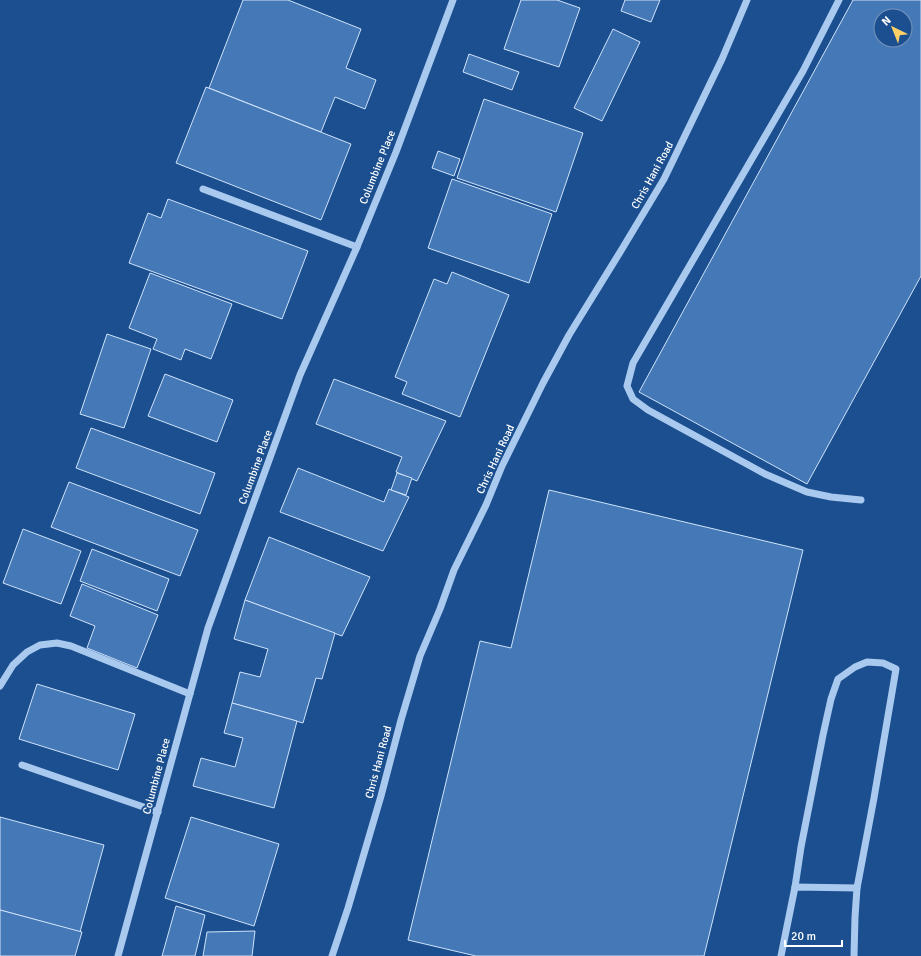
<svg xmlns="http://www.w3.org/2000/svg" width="921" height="956" viewBox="0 0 921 956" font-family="Signika,sans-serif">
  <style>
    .building { fill: #4478b7; stroke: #cfe3fa; fill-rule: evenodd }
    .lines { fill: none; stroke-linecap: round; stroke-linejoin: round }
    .minor { stroke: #a9c9ee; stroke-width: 7 }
    .labels { text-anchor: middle; stroke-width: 4; stroke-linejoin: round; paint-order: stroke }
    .street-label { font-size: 11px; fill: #fff; stroke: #1b4f8f }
  </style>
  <rect width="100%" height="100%" fill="#1b4f8f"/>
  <g class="building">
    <polygon points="243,0 288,0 361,29 346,68 376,80 365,109 335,97 321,132 209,88"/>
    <polygon points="521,0 557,0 580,8 559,67 504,49"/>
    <polygon points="625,0 660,0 651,22 621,11"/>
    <path d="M 853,0 L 921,0 L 921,276 L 807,484 L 639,392 ZM 881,16 L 905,16 L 905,40 L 881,40 Z"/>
    <polygon points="613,29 640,42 602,121 574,108"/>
    <polygon points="469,54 519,72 512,90 463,72"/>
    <polygon points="206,87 351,144 321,220 176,163"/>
    <polygon points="484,99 583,133 556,212 457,178"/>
    <polygon points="438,151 460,159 454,176 432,168"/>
    <polygon points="452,179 552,214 529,283 428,248"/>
    <polygon points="168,199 308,251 282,319 129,263 148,213 161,218"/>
    <polygon points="452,272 509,295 460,417 402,394 407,382 395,377 434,279 447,284"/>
    <polygon points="150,273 232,304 211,359 185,349 181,360 153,349 157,339 129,328"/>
    <polygon points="107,334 151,349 124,428 80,414"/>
    <polygon points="165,374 233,400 217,442 148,416"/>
    <polygon points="334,379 446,421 417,481 396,472 402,457 316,424"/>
    <polygon points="91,428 215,473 200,514 76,468"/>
    <polygon points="298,468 384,502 389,489 409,497 383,551 280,512"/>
    <polygon points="397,473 412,478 406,495 391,490"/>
    <polygon points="69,482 198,530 180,576 51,527"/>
    <polygon points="549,490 803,550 704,956 476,956 408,940 480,641 511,648"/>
    <polygon points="23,529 81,551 61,604 3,583"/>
    <polygon points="269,537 370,577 342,636 245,600"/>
    <polygon points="92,549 169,579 157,611 80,581"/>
    <polygon points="82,584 158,615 137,668 87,648 95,626 70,616"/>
    <polygon points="245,600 335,633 322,679 316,678 303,723 232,703 240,672 260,677 268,649 234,639"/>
    <polygon points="37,684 135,714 118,770 19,739"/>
    <polygon points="232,703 297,721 274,808 193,786 201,758 235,767 243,738 224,733"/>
    <polygon points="0,817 104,845 80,932 0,910"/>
    <polygon points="191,817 279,844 254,926 165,898"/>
    <polygon points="176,906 205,915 195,956 162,956"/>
    <polygon points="0,910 82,932 75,956 0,956"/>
    <polygon points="255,931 252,956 203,956 207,932"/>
  </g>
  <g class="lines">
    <g class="minor">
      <polyline points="839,0 803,71 633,363 627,386 633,399 648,410 765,474 807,492 831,497 861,500"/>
      <polyline points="203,189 357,247"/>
      <polyline points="0,686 13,665 27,652 40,645 57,643 71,646 190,694"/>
      <polyline points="22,765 158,812"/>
      <polyline points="795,887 801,847 823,735 831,699 838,679 855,667 867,662 883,663 896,669 874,798 857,888 855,917 854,956"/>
      <polyline points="118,956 208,628 300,375 357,247 396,152 453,0"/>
      <polyline points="332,956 348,908 381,796 401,720 420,656 440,609 454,570 486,505 502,466 543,383 569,335 622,249 664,179 722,59 747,0"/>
      <polyline points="781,956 795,887 857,888"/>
    </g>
  </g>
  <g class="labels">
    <g class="street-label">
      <text transform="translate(377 167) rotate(-68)" y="4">Columbine Place</text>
      <text transform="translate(652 175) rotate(-61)" y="4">Chris Hani Road</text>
      <text transform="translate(495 459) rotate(-65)" y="4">Chris Hani Road</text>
      <text transform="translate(255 467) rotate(-70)" y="4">Columbine Place</text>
      <text transform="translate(378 762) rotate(-75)" y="4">Chris Hani Road</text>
      <text transform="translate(156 776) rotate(-75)" y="4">Columbine Place</text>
    </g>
  </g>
  <g transform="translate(893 28) rotate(317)"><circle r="19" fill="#1b4f8f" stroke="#7695bc"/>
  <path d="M0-3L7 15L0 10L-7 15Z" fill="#ffd166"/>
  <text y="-6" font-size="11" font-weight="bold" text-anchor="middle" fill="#ffffff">N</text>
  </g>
  <path d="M785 940v6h57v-6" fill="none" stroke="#ffffff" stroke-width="2"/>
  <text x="791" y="940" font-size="12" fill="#ffffff" stroke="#1b4f8f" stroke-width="3" paint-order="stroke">20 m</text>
</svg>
